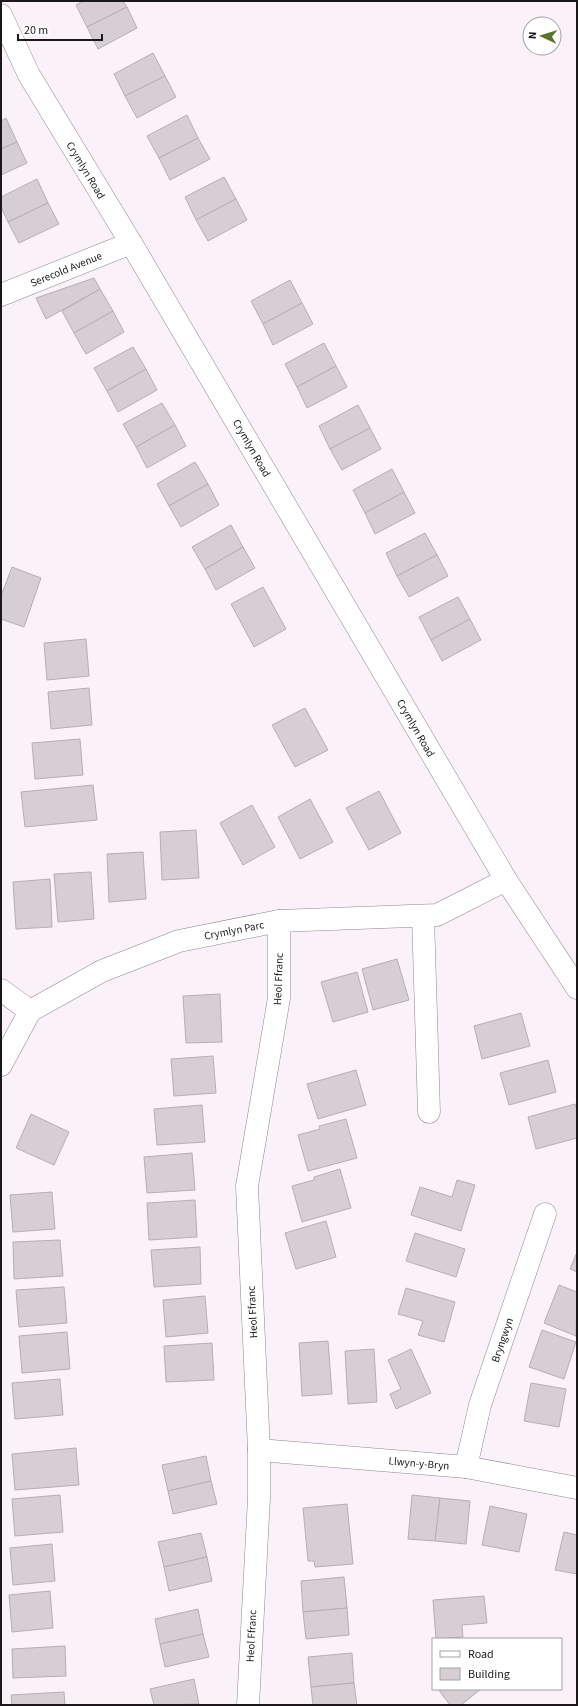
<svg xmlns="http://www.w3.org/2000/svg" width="578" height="1706" viewBox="0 0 578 1706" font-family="'Source Sans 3',sans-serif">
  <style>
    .building { fill: #d6ced3; stroke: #b5aeb3 }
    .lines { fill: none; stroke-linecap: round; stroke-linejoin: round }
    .minor-casing { stroke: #8e878c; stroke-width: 23 }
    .minor { stroke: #fff; stroke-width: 22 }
    .labels { text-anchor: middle; stroke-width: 3.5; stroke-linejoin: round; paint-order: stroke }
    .street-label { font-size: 11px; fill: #1b181a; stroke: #fff }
  </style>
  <rect width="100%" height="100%" fill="#faf2f8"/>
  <g class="building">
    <polygon points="83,1 123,1 127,7 87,27 76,5"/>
    <polygon points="127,7 137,28 98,49 87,27"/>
    <polygon points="153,53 165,76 125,96 114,74"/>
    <polygon points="165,76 176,97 137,118 125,96"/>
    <polygon points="187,115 198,138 159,158 147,136"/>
    <polygon points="6,118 17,142 1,149 1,121"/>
    <polygon points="198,138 210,159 170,180 159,158"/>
    <polygon points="17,142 27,163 1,175 1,149"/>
    <polygon points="224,177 236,199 196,220 185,197"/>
    <polygon points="37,179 48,203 8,222 1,207 1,197"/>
    <polygon points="236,199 247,220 208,241 196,220"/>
    <polygon points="48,203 59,224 19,243 8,222"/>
    <polygon points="94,278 100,289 46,319 36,298"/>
    <polygon points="290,280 302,303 263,324 251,301"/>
    <polygon points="100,289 113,311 74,333 62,311"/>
    <polygon points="302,303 313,324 273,345 263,324"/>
    <polygon points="113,311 124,332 86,354 74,333"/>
    <polygon points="324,343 336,366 297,387 285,364"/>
    <polygon points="133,347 146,369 107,391 94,368"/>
    <polygon points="336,366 347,387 307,408 297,387"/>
    <polygon points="146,369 157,390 118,412 107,391"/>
    <polygon points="162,403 175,425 136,447 123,424"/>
    <polygon points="358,405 370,428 330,449 319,426"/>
    <polygon points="175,425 186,446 147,468 136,447"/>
    <polygon points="370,428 381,449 342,470 330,449"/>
    <polygon points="195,462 208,484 169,506 157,484"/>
    <polygon points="392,469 404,492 365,513 353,490"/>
    <polygon points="208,484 219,505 181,527 169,506"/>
    <polygon points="404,492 415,513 375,534 365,513"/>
    <polygon points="231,525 243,547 205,569 192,547"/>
    <polygon points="425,533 437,555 397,576 386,553"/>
    <polygon points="243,547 255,568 216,590 205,569"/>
    <polygon points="437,555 448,576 409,597 397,576"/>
    <polygon points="12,567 41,578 24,627 1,619 1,596"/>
    <polygon points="263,587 286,629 254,647 231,604"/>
    <polygon points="458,597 470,619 431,640 419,617"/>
    <polygon points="470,619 481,640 442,661 431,640"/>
    <polygon points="86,639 89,676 47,680 44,643"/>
    <polygon points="89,688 92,725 51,729 48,692"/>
    <polygon points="305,708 328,750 295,767 272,725"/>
    <polygon points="80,739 83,775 35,779 32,743"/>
    <polygon points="93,785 97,820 25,827 21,792"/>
    <polygon points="379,791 401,833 369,850 346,808"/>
    <polygon points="310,799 333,842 300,859 278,817"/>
    <polygon points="252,805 275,847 243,865 220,823"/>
    <polygon points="196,830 199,878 162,880 160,832"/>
    <polygon points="143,852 146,899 109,902 107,854"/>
    <polygon points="91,872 94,919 58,922 54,874"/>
    <polygon points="50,879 52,927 16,929 13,882"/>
    <polygon points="397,959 409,1000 373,1010 362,969"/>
    <polygon points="357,972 368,1012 333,1022 321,982"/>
    <polygon points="220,994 222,1042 186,1043 183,996"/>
    <polygon points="521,1013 530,1046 482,1059 474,1026"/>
    <polygon points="213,1056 216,1093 174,1096 171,1059"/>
    <polygon points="548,1060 556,1092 509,1105 500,1073"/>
    <polygon points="356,1070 366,1105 318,1119 307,1084"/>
    <polygon points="575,1104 577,1110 577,1138 536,1149 528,1117"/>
    <polygon points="202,1105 205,1142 157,1145 154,1109"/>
    <polygon points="31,1114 69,1132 54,1165 16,1148"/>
    <polygon points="346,1119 357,1158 308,1171 298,1135 320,1129 319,1126"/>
    <polygon points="192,1153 195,1190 147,1193 144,1157"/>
    <polygon points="340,1169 351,1208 302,1222 292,1186 314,1180 314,1177"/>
    <polygon points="457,1180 475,1185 461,1231 411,1215 420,1187 452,1197"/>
    <polygon points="52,1192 55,1229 13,1232 10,1195"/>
    <polygon points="195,1200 197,1237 149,1240 147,1203"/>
    <polygon points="326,1221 336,1257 296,1269 285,1233"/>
    <polygon points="415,1233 465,1249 456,1277 406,1261"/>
    <polygon points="60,1240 63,1276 14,1279 13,1242"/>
    <polygon points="200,1247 201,1284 154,1287 151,1250"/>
    <polygon points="577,1252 577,1272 570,1269"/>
    <polygon points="559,1285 577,1292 576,1336 544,1323"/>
    <polygon points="64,1287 67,1323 19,1327 16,1290"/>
    <polygon points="406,1288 455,1302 444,1342 418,1335 423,1321 398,1314"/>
    <polygon points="205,1296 208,1333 166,1337 163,1300"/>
    <polygon points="542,1330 576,1342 564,1379 529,1367"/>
    <polygon points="67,1332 70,1369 22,1373 19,1336"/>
    <polygon points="328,1341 332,1394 302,1396 299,1343"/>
    <polygon points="212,1343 214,1380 166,1382 164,1346"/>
    <polygon points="374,1349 377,1402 348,1404 345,1351"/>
    <polygon points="411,1349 431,1393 396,1409 390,1394 401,1389 388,1360"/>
    <polygon points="60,1379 63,1415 15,1419 12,1383"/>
    <polygon points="531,1383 566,1389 559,1427 524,1421"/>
    <polygon points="76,1448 79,1485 15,1490 12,1454"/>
    <polygon points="206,1456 211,1481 168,1491 162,1465"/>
    <polygon points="211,1481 217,1504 173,1514 168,1491"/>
    <polygon points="60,1495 63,1532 15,1536 12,1499"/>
    <polygon points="412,1495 440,1498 435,1541 408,1539"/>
    <polygon points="440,1498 470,1501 466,1544 435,1541"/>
    <polygon points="347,1504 353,1564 315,1567 314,1561 308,1561 303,1508"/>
    <polygon points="490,1506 527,1514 519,1552 482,1545"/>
    <polygon points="564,1532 577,1535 577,1574 555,1570"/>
    <polygon points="201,1533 207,1557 164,1567 158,1542"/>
    <polygon points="52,1544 55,1581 13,1585 10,1548"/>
    <polygon points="207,1557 212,1581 169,1591 164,1567"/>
    <polygon points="344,1577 347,1608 303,1612 301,1581"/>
    <polygon points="50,1591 53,1628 12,1632 9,1595"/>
    <polygon points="484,1596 487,1623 462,1625 463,1637 436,1639 433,1600"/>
    <polygon points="347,1608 349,1635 306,1639 303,1612"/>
    <polygon points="198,1609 203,1634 160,1644 155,1619"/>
    <polygon points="203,1634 209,1657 165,1667 160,1644"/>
    <polygon points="65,1646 66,1676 13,1678 12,1649"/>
    <polygon points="352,1653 354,1683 311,1687 308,1657"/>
    <polygon points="194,1679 199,1704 154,1705 150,1689"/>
    <polygon points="354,1683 357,1705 313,1705 311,1687"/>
    <polygon points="438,1689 481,1689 461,1705 450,1705"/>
    <polygon points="64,1692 65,1705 12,1705 11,1695"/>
  </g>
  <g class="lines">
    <defs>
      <g id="minor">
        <polyline points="1,15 29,75 131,243 506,880 577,988"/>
        <polyline points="1,295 131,243"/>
        <polyline points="423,916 429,1112"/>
        <polyline points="1,990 30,1011"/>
        <polyline points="1,1065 30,1011 102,971 179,941 279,921 437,915 506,880"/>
        <polyline points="259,1450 466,1467 577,1488"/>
        <polyline points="466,1467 480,1405 545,1214"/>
        <polyline points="248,1705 259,1498 259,1450 247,1186 279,998 279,921"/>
      </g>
    </defs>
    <use href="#minor" class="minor-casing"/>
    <use href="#minor" class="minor"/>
  </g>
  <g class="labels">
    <g class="street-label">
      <text transform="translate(86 170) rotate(59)" y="4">Crymlyn Road</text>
      <text transform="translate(66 269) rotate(-22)" y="4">Serecold Avenue</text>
      <text transform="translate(252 448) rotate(60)" y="4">Crymlyn Road</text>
      <text transform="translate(416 728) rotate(60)" y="4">Crymlyn Road</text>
      <text transform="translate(234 930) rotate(-11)" y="4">Crymlyn Parc</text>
      <text transform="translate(278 979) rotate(-88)" y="4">Heol Ffranc</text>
      <text transform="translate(252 1312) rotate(-93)" y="4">Heol Ffranc</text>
      <text transform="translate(502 1340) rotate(-71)" y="4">Bryngwyn</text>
      <text transform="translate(419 1463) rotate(5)" y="4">Llwyn-y-Bryn</text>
      <text transform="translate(251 1636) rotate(-87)" y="4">Heol Ffranc</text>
    </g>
  </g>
  <rect width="578" height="1706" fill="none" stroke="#1b181a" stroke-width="4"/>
  <rect x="432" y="1638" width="130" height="52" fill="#ffffff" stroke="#a4a3a3"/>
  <rect x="440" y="1651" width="20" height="6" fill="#ffffff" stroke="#a4a3a3"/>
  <text x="468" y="1658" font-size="12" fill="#1b181a">Road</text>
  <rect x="440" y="1668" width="20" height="12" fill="#d6ced3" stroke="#a4a3a3"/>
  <text x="468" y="1678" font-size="12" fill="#1b181a">Building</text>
  <g transform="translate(542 36) rotate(274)"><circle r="19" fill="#ffffff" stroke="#a4a3a3"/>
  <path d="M0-3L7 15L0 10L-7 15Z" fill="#58752a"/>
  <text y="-6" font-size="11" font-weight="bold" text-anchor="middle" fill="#1b181a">N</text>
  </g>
  <path d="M18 34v6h84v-6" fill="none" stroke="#1b181a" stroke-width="2"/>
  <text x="24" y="34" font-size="12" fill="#1b181a" stroke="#ffffff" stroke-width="3" paint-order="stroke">20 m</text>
</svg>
